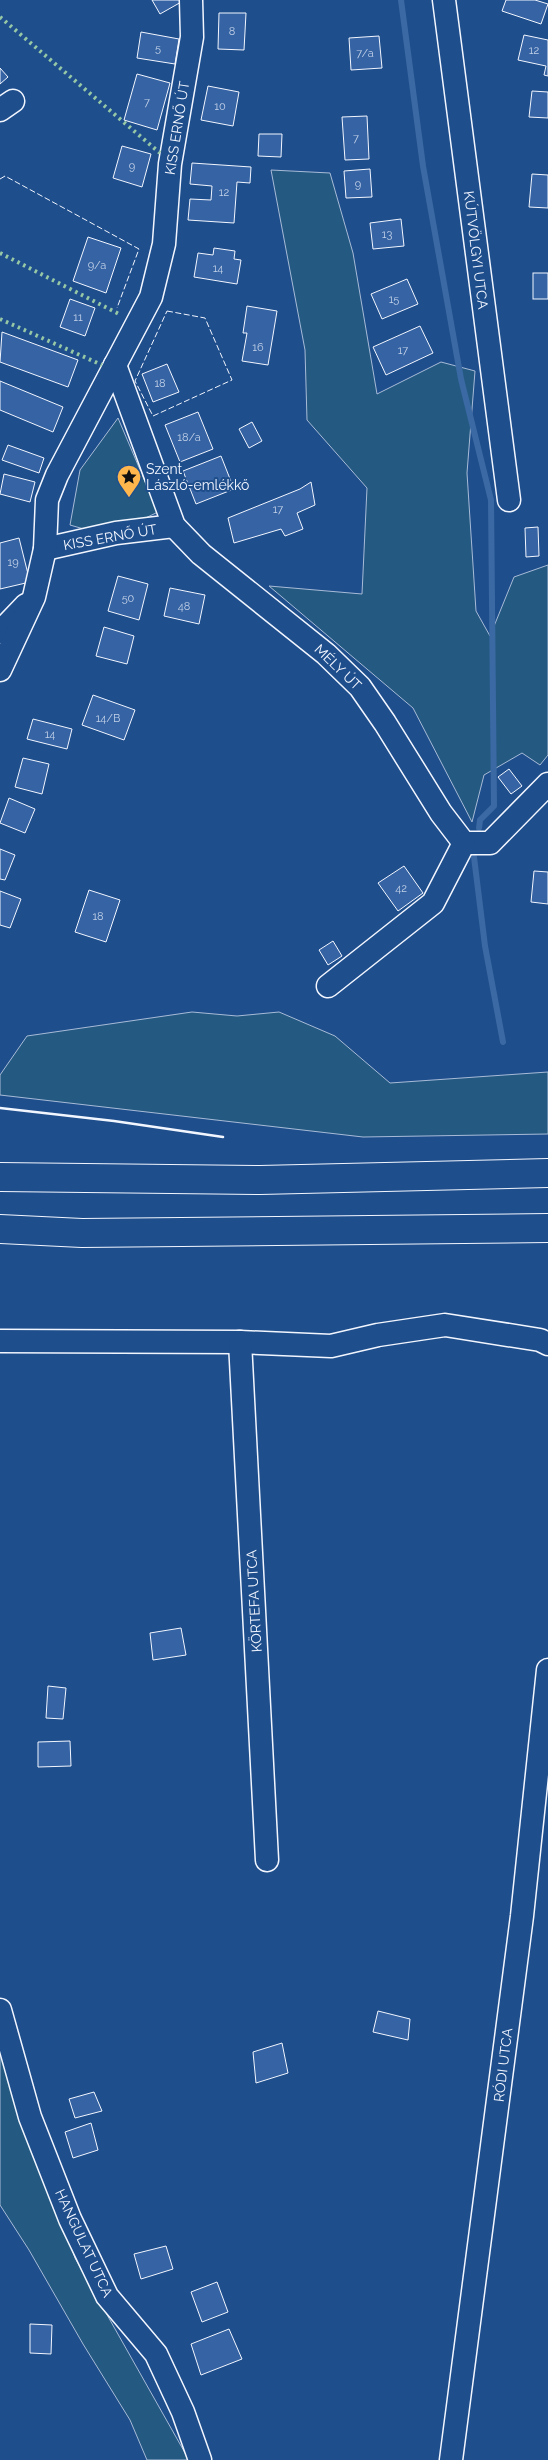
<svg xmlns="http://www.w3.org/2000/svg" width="548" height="2460" viewBox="0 0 548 2460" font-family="Raleway,sans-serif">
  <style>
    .green { fill: #245a82; stroke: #a8bbd7 }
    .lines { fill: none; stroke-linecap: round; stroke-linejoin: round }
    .stream { stroke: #3b69a3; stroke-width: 6 }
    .building { fill: #3563a3; stroke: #f2f6ff }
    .minor-casing { stroke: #f2f6ff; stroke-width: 25 }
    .highway-casing { stroke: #f2f6ff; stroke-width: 30 }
    .minor { stroke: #1f4e8c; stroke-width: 22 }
    .highway { stroke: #1f4e8c; stroke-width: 28 }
    .hedge { stroke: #97c8a6; stroke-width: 4; stroke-dasharray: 2.5 4; stroke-linecap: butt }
    .fence { stroke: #f2f6ff; stroke-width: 1; stroke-dasharray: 6 2.5; stroke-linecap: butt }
    .wall { stroke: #f2f6ff; stroke-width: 2.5 }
    .labels { text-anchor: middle; stroke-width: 4; stroke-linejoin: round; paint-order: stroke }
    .number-label { font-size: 11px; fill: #c3d1e8 }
    .street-label { font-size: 14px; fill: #f2f6ff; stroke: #1f4e8c }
    .poi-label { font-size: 14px; fill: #f2f6ff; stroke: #1f4e8c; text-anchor: start }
  </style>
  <rect width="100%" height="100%" fill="#1f4e8c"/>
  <g class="green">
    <polygon points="271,170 330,173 353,253 377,394 441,362 475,371 467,473 476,611 490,636 514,577 548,565 548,755 540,765 522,753 484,775 472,822 413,708 269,586 362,594 367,488 307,420 305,350"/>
    <polygon points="118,418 158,512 108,536 70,525 80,470"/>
    <polygon points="192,1012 237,1016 279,1012 335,1036 390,1083 548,1072 548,1134 363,1137 0,1095 0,1075 27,1036"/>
    <polygon points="0,2028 75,2258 189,2460 147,2460 130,2420 83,2344 29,2250 0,2205"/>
  </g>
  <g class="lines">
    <g class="stream">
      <polyline points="401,0 423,166 461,379 491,500 494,806 480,820 479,828"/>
      <polyline points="474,857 485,946 503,1042"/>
    </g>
  </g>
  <g class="building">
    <polygon points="152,0 183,0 183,1 160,14"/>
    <polygon points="506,0 535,0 548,4 541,24 502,11"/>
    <polygon points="219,13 246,13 244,50 218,49"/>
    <polygon points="141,32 179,39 175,64 137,58"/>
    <polygon points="524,35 548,40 548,76 544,75 546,66 518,60"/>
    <polygon points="379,36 382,68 351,70 349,38"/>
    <polygon points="0,68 8,77 0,84"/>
    <polygon points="137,74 170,83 157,130 124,120"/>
    <polygon points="208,86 239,92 233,126 201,120"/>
    <polygon points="532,91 548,92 548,118 529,117"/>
    <polygon points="367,116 369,159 345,160 342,117"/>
    <polygon points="259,134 282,134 281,157 258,156"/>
    <polygon points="122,146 151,154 142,187 113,178"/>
    <polygon points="192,163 251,167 250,183 237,182 234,223 188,220 190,199 211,200 212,186 190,184"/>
    <polygon points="370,169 372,197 346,198 344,171"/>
    <polygon points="532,174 548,175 548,208 529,207"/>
    <polygon points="401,219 404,246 373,249 370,223"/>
    <polygon points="88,237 121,248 106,293 73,281"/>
    <polygon points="214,248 235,251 234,259 241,260 237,284 194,277 198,253 213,255"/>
    <rect x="533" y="273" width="15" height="26"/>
    <polygon points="407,279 418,304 382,319 371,294"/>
    <polygon points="70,299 95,308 85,336 60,327"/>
    <polygon points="247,306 277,311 268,365 242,361 247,333 243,333"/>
    <polygon points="420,326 433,353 386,375 373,347"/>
    <polygon points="2,332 78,360 68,387 0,362"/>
    <polygon points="167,364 179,392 153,402 142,374"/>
    <polygon points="0,381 63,407 53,432 0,410"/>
    <polygon points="198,412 213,449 180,462 165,425"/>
    <polygon points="252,422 262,441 249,448 239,429"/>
    <polygon points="8,445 44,458 39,473 2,460"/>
    <polygon points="221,456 234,489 196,504 183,471"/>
    <polygon points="4,474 35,482 30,502 0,494"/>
    <polygon points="311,482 315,505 297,513 303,529 285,536 281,529 234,543 228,518 300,489"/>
    <polygon points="538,527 539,556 526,557 525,528"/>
    <polygon points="19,538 30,582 0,589 0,543"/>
    <polygon points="118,576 148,584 139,620 108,611"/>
    <polygon points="170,588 205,595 199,624 164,616"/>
    <polygon points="104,627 134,636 127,664 96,656"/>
    <polygon points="93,695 135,710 124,740 82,725"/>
    <polygon points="33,719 72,729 67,749 27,739"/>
    <polygon points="23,758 49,764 42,794 15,787"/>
    <polygon points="509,769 522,786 511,794 498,777"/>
    <polygon points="9,798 35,809 25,833 0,823"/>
    <polygon points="0,849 15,855 5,880 0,879"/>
    <polygon points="404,866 423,893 398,911 378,883"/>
    <polygon points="534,871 548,872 548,904 531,902"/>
    <polygon points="89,890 120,900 106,942 75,932"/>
    <polygon points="0,891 21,899 10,928 0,925"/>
    <polygon points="333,941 342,956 328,965 319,950"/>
    <polygon points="181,1628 186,1655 153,1660 150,1633"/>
    <polygon points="48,1686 66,1688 63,1719 46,1718"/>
    <polygon points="70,1741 71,1766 38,1767 38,1742"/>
    <polygon points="378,2011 410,2019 408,2040 373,2032"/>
    <polygon points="282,2043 288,2073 256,2083 253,2052"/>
    <polygon points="94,2092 102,2111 75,2118 69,2099"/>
    <polygon points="91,2123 98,2150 73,2158 65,2132"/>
    <polygon points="166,2246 173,2269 141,2279 134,2254"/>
    <polygon points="217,2282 228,2312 202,2322 191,2292"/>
    <polygon points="30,2324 52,2325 51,2354 30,2353"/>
    <polygon points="229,2329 242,2359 201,2375 191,2344"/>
  </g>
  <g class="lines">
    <defs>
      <g id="minor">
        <polyline points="444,0 509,500"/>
        <polyline points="0,110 13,101"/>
        <polyline points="115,365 174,526 201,554 326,654 360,687 385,723 441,813 464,843 490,843 548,784"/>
        <polyline points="45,549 116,533 174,526"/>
        <polyline points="0,632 26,605"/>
        <polyline points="0,670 34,597 45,549 47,500 57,475 151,297 164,244 170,164 192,37 191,0"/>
        <polyline points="328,986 433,903 464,843"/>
        <polyline points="0,1341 240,1342 331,1346 378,1335 445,1325 540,1340 548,1344"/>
        <polyline points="240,1342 267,1860"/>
        <polyline points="0,2010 30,2117 70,2219 107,2296 156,2354 183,2412 200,2460"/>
        <polyline points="451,2460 522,1916 548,1670"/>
      </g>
      <g id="highway">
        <polyline points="0,1177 260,1180 548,1173"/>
        <polyline points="0,1229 82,1233 548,1228"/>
      </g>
    </defs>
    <use href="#minor" class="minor-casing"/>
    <use href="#highway" class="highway-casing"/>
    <use href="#minor" class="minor"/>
    <use href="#highway" class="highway"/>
    <g class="hedge">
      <polyline points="0,17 160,153"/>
      <polyline points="0,253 119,314"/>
      <polyline points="0,319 102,365"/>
    </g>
    <g class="fence">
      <polyline points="0,179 5,176 139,249 117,308"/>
      <polygon points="167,311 205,318 232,380 153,416 135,381"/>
    </g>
    <polyline class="wall" points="0,1108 114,1121 223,1137"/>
  </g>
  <defs>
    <symbol id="sight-pin" viewBox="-11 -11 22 30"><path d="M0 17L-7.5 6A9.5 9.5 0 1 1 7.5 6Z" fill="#ffb74d" stroke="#1f4e8c"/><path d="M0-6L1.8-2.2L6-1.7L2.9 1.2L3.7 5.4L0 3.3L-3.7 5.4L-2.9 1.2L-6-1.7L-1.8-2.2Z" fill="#111"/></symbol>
  </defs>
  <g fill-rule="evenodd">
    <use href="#sight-pin" x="115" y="463" width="28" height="38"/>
  </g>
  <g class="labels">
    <g class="number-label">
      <text x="232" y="35">8</text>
      <text x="158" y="52">5</text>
      <text x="534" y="54">12</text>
      <text x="365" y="57">7/a</text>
      <text x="147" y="106">7</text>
      <text x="220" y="110">10</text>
      <text x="356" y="142">7</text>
      <text x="132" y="170">9</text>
      <text x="358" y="188">9</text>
      <text x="224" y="196">12</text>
      <text x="387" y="238">13</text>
      <text x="97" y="269">9/a</text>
      <text x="218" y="272">14</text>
      <text x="394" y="303">15</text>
      <text x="78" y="321">11</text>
      <text x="258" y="351">16</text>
      <text x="403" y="354">17</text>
      <text x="160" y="387">18</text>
      <text x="189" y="441">18/a</text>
      <text x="278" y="513">17</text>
      <text x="13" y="566">19</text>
      <text x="128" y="602">50</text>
      <text x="184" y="610">48</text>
      <text x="108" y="722">14/B</text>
      <text x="50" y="738">14</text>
      <text x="401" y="892">42</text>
      <text x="98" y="920">18</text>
    </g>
    <g class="street-label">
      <text transform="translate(177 128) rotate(-81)" y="5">KISS ERNŐ ÚT</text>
      <text transform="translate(476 250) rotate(83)" y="5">KÚTVÖLGYI UTCA</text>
      <text transform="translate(110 537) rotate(-10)" y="5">KISS ERNŐ ÚT</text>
      <text transform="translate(338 667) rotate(44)" y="5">MÉLY ÚT</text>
      <text transform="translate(254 1601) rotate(-93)" y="5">KÖRTEFA UTCA</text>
      <text transform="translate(503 2065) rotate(-83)" y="5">RÓDI UTCA</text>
      <text transform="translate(84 2243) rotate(65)" y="5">HANGULAT UTCA</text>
    </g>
    <g class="poi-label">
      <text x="146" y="474">Szent<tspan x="146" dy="16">László-emlékkő</tspan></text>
    </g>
  </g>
</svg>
